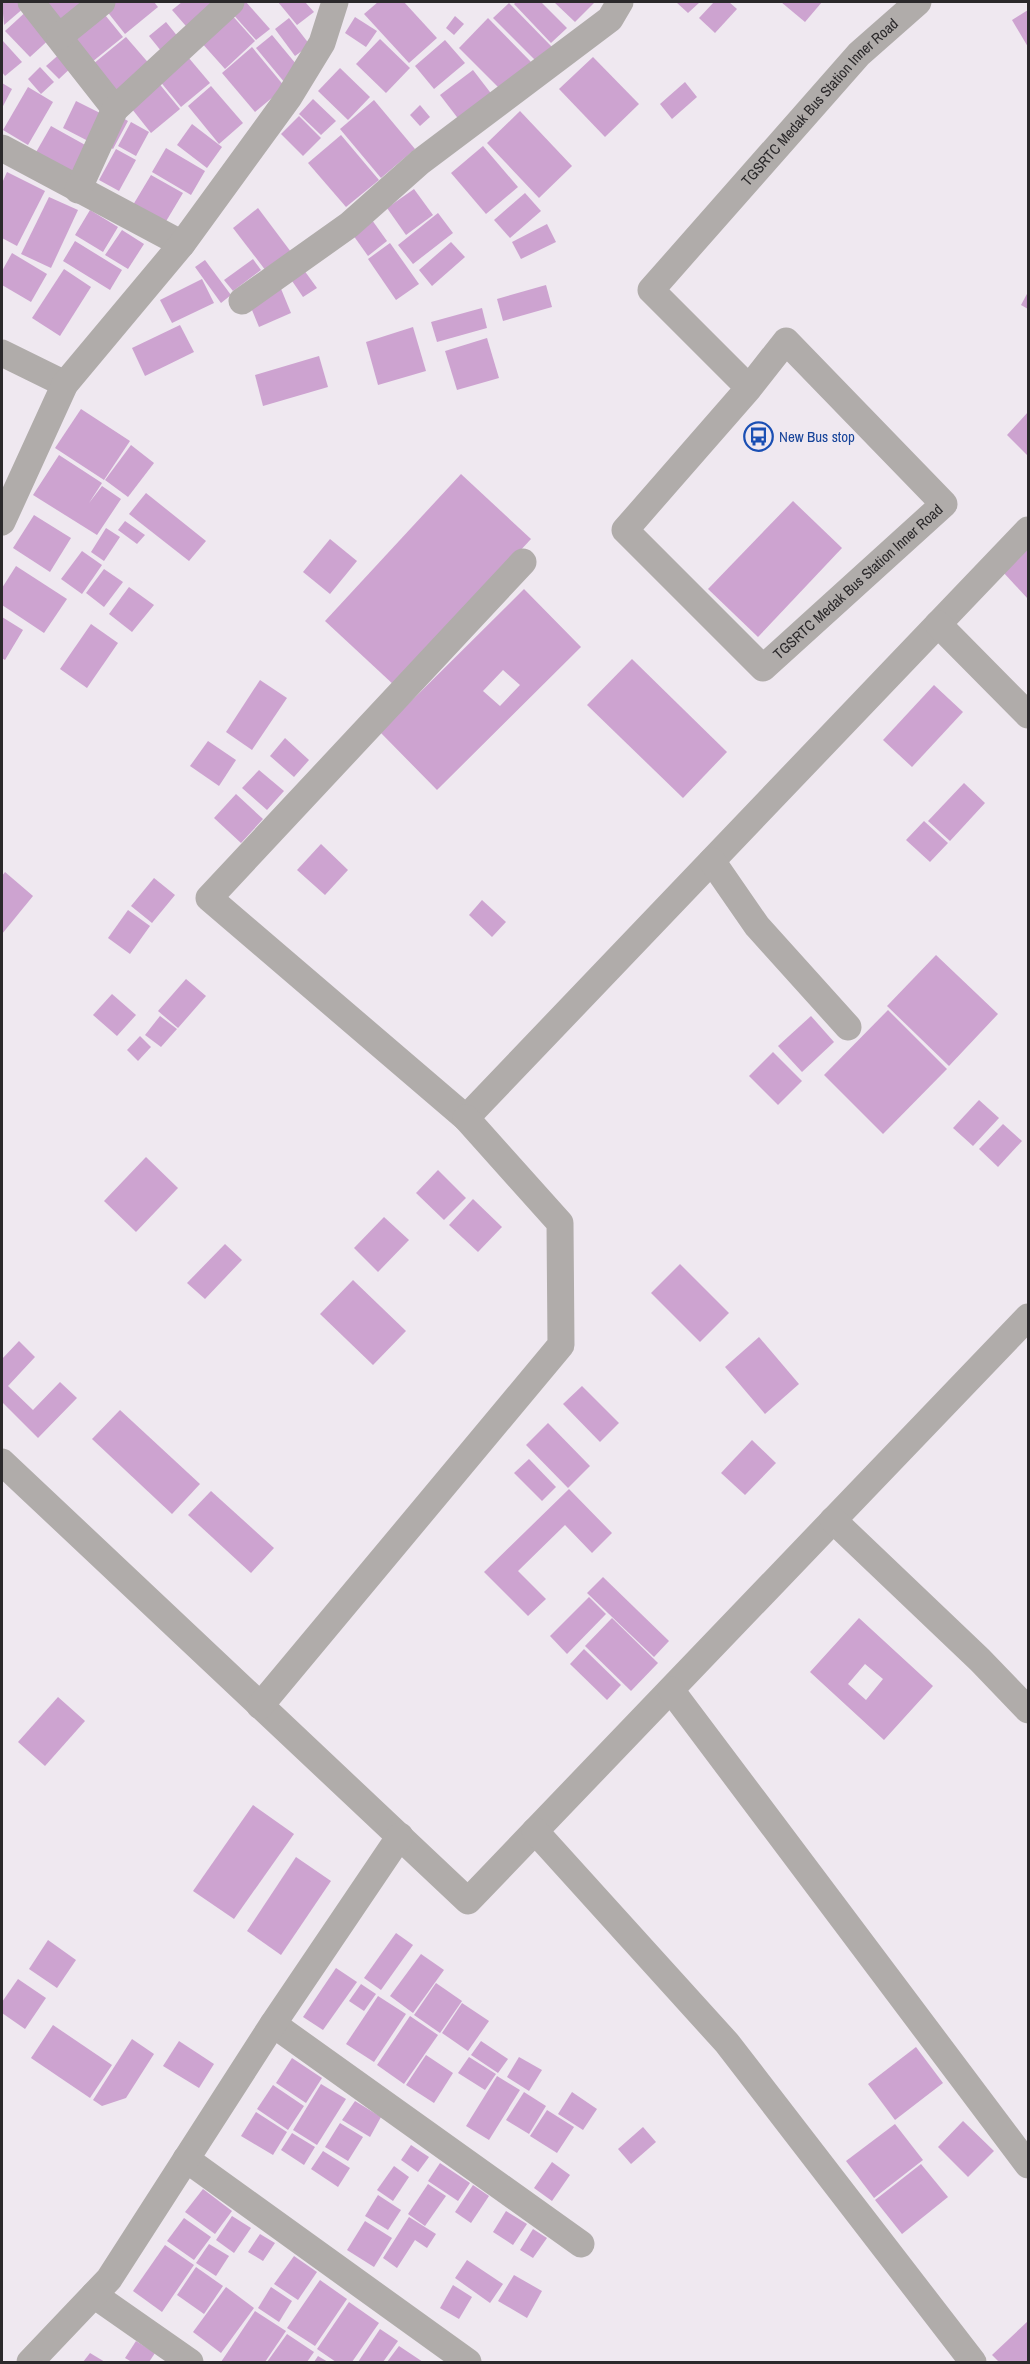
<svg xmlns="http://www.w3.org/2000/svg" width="1030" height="2364" viewBox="0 0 1030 2364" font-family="'Archivo Narrow',sans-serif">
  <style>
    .building { fill: #cda3d0; fill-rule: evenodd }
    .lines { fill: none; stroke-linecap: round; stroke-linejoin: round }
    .minor { stroke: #b0acaa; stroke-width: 27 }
    .labels { text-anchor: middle; stroke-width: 5; stroke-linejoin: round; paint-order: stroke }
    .street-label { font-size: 15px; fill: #2b292b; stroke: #efe8f0 }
    .transit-label { font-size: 15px; fill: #164399; stroke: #efe8f0; text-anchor: start }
  </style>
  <rect width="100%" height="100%" fill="#efe8f0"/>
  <g class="building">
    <polygon points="2,2 20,2 25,7 4,25"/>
    <polygon points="39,2 91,2 60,27"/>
    <polygon points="106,2 154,2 158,7 125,34 102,5"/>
    <polygon points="182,2 224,2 192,33 172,10"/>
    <polygon points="243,2 246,2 270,29 256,40 231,12"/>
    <polygon points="278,2 305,2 314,12 297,25"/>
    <polygon points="378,2 404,2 437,38 409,63 364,14"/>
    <polygon points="516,2 541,2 567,28 551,43 514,4"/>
    <polygon points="554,2 595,2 575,22"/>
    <polygon points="676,2 700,2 688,13"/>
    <polygon points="714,2 729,2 737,9 715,33 699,18"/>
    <polygon points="781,2 822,2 805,22"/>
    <polygon points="509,3 552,47 537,62 493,18"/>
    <polygon points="30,8 54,35 30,57 5,31"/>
    <polygon points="101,10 123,37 92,62 70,36"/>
    <polygon points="1028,10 1028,47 1012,20"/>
    <polygon points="230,13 255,41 225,69 200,41"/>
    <polygon points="455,16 464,24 454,35 446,28"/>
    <polygon points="355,17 377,31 366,47 345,33"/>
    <polygon points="289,18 310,45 295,56 275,29"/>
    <polygon points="488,18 532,63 503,92 459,48"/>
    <polygon points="166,22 183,43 166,57 149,36"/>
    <polygon points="272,35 301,70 285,83 256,48"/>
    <polygon points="126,37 152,67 118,95 93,64"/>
    <polygon points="380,39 410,68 386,93 356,64"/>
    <polygon points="445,40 465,63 434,89 415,66"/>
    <polygon points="3,41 22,62 5,76 2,72"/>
    <polygon points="252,47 285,87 255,112 222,73"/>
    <polygon points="63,51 75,64 59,79 46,66"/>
    <polygon points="188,57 210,83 181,107 159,80"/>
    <polygon points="593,57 639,104 605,137 559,89"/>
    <polygon points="40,67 54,82 41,94 28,79"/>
    <polygon points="340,68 370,97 348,120 318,91"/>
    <polygon points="473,70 493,96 460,121 440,95"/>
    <polygon points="157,81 180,109 151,133 128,104"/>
    <polygon points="685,82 697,97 672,119 660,104"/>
    <polygon points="2,83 12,89 2,108"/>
    <polygon points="211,86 243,123 219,144 188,106"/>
    <polygon points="28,87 53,102 28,145 3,130"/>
    <polygon points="313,99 336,121 321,135 299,114"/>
    <polygon points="374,100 415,149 381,178 340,129"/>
    <polygon points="76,101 104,115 90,142 63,128"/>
    <polygon points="420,105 430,117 420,126 410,115"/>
    <polygon points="520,111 572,166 539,198 487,143"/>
    <polygon points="116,114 128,121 113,149 100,142"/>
    <polygon points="299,116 321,138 303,156 281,134"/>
    <polygon points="131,122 149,132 136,156 118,146"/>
    <polygon points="192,124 222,147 207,168 177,145"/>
    <polygon points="51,126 87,146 71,175 35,154"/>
    <polygon points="341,135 379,180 346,207 308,163"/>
    <polygon points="483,146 518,187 486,214 451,173"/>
    <polygon points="166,148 205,171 191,195 152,172"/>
    <polygon points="116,149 136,160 119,191 99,180"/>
    <polygon points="7,172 45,191 17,246 2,238 2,183"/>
    <polygon points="151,175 183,193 165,223 133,205"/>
    <polygon points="414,189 433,215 406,235 387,208"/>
    <polygon points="525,193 541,211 510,238 494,220"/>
    <polygon points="49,197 78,210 51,268 21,254"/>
    <polygon points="258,208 291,252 266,271 233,228"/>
    <polygon points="90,210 118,227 103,252 75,235"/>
    <polygon points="438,213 453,233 413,264 398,245"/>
    <polygon points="372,220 387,241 368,256 353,235"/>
    <polygon points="547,224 556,242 521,259 512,242"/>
    <polygon points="122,230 144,244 128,269 105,255"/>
    <polygon points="75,241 122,270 110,290 63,261"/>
    <polygon points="451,242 465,257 432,286 419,270"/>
    <polygon points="390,243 419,284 396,300 368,259"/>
    <polygon points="12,253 47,274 31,302 2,285 2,271"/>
    <polygon points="253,259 261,270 233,291 224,280"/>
    <polygon points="205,260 231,295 221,303 195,267"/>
    <polygon points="301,266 317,288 303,297 288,275"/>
    <polygon points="64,269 91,287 60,336 32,318"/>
    <polygon points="202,279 214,303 172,323 160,300"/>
    <polygon points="279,284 291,313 259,327 247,298"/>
    <polygon points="546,285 552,307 503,321 497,299"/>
    <polygon points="1028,292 1028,309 1021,305"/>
    <polygon points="482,308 487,328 437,342 431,322"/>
    <polygon points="180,325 194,352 145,376 132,348"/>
    <polygon points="413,327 426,371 378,385 366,342"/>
    <polygon points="487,338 499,378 457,390 445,351"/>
    <polygon points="319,356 328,387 263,406 255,375"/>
    <polygon points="81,409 130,441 104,480 55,448"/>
    <polygon points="1028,412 1028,456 1007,435"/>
    <polygon points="131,445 154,463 128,497 105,480"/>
    <polygon points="59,455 102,483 89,503 102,486 121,499 97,535 33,495"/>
    <polygon points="461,474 531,539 395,686 325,621"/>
    <polygon points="146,493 206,541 189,561 129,514"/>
    <polygon points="793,501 842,548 758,637 708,589"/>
    <polygon points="34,515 71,538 50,572 13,548"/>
    <polygon points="125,521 145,535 137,544 118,530"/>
    <polygon points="106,528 120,537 104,561 91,552"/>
    <polygon points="330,539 357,561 330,594 303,572"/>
    <polygon points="1028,547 1028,599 1003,572"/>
    <polygon points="82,551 102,565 82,594 61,579"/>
    <polygon points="16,566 67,599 44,633 2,605 2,588"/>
    <polygon points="104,569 123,582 104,607 86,593"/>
    <polygon points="129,587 154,605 132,632 109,614"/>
    <path d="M 524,589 L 581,647 L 437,790 L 380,732 ZM 503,670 L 520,685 L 500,706 L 483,691 Z"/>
    <polygon points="2,617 23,630 5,660 2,658"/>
    <polygon points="91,624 118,643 87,688 60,669"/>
    <polygon points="632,659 727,752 683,798 587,705"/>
    <polygon points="260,680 287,698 252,750 226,732"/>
    <polygon points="934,685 963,712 912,767 883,740"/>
    <polygon points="285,738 309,760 294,777 270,756"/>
    <polygon points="208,741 236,760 219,786 190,766"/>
    <polygon points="259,770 284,791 267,810 242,788"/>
    <polygon points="964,783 985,803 950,841 928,821"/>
    <polygon points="236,794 263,819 241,843 214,818"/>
    <polygon points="924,821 948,843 930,862 906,840"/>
    <polygon points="321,844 348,870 325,895 297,870"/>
    <polygon points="5,872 33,896 2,934 2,876"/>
    <polygon points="154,878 175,895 152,923 131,906"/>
    <polygon points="482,900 506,922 492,937 469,915"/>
    <polygon points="128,910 150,926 130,954 108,938"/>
    <polygon points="936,955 998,1014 949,1066 887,1006"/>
    <polygon points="186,979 206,996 178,1028 158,1011"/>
    <polygon points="112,994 136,1015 117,1036 93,1015"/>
    <polygon points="888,1010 947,1069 883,1134 824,1075"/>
    <polygon points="160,1016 177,1029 161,1047 145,1035"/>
    <polygon points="811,1016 834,1042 802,1072 778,1046"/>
    <polygon points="140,1036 151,1047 138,1061 127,1050"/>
    <polygon points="773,1052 802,1081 778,1105 749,1076"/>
    <polygon points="979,1100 999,1118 973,1146 953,1128"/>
    <polygon points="1003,1124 1022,1141 998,1167 979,1149"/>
    <polygon points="146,1157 178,1188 136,1232 104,1201"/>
    <polygon points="438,1170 466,1198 444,1220 416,1193"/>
    <polygon points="473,1199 502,1227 478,1252 449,1225"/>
    <polygon points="384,1217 409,1240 378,1272 354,1248"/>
    <polygon points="225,1244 242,1260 205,1299 187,1283"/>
    <polygon points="680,1264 729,1313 700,1342 651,1293"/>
    <polygon points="353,1280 406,1331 373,1365 320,1314"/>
    <polygon points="759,1337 799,1384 765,1414 725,1367"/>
    <polygon points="19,1341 35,1357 8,1386 33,1410 60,1382 77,1398 38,1438 2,1402 2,1359"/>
    <polygon points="582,1386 619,1423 600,1442 563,1404"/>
    <polygon points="120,1410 200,1484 172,1514 92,1439"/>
    <polygon points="548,1423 590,1466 568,1488 526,1445"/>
    <polygon points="752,1440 776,1463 745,1495 721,1473"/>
    <polygon points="529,1459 556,1487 542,1501 514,1473"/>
    <polygon points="569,1489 612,1533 592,1553 565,1525 518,1571 546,1599 528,1616 484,1572"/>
    <polygon points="211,1491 274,1548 251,1573 188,1515"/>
    <polygon points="603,1577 669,1641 654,1657 587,1593"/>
    <polygon points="589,1597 606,1614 567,1654 550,1636"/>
    <polygon points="612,1618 658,1663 631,1691 585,1646"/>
    <path d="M 859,1618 L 933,1686 L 884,1740 L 810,1672 ZM 865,1664 L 883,1679 L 866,1700 L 848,1684 Z"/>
    <polygon points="584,1649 621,1685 607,1700 570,1664"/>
    <polygon points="58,1697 85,1721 45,1766 18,1742"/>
    <polygon points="253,1805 294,1834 234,1919 193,1891"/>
    <polygon points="296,1857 331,1881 281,1955 247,1931"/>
    <polygon points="396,1933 413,1945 381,1990 364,1978"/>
    <polygon points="48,1940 76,1960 57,1988 29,1969"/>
    <polygon points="421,1954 444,1970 413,2013 390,1996"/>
    <polygon points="336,1968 357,1982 323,2030 303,2017"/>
    <polygon points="18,1979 46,1998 25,2029 2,2013 2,2002"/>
    <polygon points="436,1983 462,2001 440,2033 414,2015"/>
    <polygon points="361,1984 376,1994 364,2011 349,2001"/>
    <polygon points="378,1996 406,2014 374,2062 346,2044"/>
    <polygon points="462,2003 489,2021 468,2051 442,2033"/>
    <polygon points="410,2016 438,2035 404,2084 377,2065"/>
    <polygon points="53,2025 112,2065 90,2098 31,2058"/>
    <polygon points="132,2039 154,2054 126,2098 102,2106 93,2100"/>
    <polygon points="179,2041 214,2064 199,2088 163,2066"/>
    <polygon points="481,2041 508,2059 498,2073 471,2055"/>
    <polygon points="916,2047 943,2083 895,2120 868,2084"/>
    <polygon points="426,2055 453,2073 434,2103 406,2085"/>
    <polygon points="469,2057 496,2074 485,2090 458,2073"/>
    <polygon points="519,2057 542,2070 529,2091 507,2077"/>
    <polygon points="292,2058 322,2078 306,2103 276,2083"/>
    <polygon points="497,2076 520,2090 489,2140 466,2126"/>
    <polygon points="321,2084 346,2099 317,2145 293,2130"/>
    <polygon points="273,2085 304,2106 288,2130 257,2109"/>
    <polygon points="524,2092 546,2106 529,2134 506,2120"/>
    <polygon points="572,2092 597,2109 583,2130 558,2114"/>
    <polygon points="355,2101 381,2117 370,2137 342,2120"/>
    <polygon points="547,2110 574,2127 557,2153 530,2136"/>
    <polygon points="256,2112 287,2132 273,2155 241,2136"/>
    <polygon points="963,2121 994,2151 968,2177 938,2147"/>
    <polygon points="340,2123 363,2137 348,2161 325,2147"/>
    <polygon points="895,2124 923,2160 874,2198 846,2161"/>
    <polygon points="643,2127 656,2142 631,2164 618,2149"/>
    <polygon points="292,2133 315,2147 304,2165 281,2150"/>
    <polygon points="411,2145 429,2157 418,2172 401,2160"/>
    <polygon points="323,2151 350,2168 338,2187 311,2169"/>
    <polygon points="552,2162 570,2175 552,2201 534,2188"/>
    <polygon points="440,2163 470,2183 458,2201 428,2181"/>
    <polygon points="921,2164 948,2197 902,2234 875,2200"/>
    <polygon points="394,2166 409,2177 393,2201 377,2190"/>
    <polygon points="428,2184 446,2196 425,2226 408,2214"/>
    <polygon points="473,2185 489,2196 471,2223 455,2212"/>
    <polygon points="203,2189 232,2211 215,2234 185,2212"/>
    <polygon points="378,2195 401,2210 388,2230 365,2216"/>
    <polygon points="506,2211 527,2224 513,2245 493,2232"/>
    <polygon points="232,2216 251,2228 234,2253 216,2240"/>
    <polygon points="409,2217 436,2234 427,2248 415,2240 397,2268 383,2258"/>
    <polygon points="184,2218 211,2237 194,2260 167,2241"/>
    <polygon points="365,2221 392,2238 374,2267 347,2250"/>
    <polygon points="533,2229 547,2238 533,2258 520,2250"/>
    <polygon points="260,2234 275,2243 263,2261 248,2252"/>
    <polygon points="209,2244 229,2256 216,2276 196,2263"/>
    <polygon points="165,2245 194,2265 162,2312 133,2291"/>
    <polygon points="294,2256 317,2272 298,2300 274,2284"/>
    <polygon points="467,2260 503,2284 490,2303 455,2278"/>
    <polygon points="196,2267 223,2286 204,2314 177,2295"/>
    <polygon points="514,2275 542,2291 527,2318 498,2301"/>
    <polygon points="320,2280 347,2299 315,2346 287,2328"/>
    <polygon points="453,2285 472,2297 459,2319 440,2308"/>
    <polygon points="226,2287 254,2308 221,2353 193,2332"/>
    <polygon points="271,2287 292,2301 279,2322 258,2308"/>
    <polygon points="349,2302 379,2323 352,2362 336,2362 317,2349"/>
    <polygon points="255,2311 286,2331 265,2362 221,2362"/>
    <polygon points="1028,2321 1028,2362 999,2362 992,2355"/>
    <polygon points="380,2329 398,2341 383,2362 358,2362"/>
    <polygon points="287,2334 314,2352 307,2362 267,2362"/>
    <polygon points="136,2341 155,2353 149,2362 132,2362 125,2358"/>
    <polygon points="399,2346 423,2362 387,2362"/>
    <polygon points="90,2353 105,2362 83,2362"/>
    <polygon points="318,2356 328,2362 314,2362"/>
  </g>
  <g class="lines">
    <g class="minor">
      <polyline points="31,2 115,109"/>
      <polyline points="60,36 102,2"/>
      <polyline points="2,148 182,244"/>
      <polyline points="78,190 115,109 231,2"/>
      <polyline points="242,301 349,225 420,162 610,19 620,2"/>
      <polyline points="2,353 65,384"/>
      <path id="s1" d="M 749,388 L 625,530 L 763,668 L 944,504 L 786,341 L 749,388 L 651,290 L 859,54 L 918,2"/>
      <polyline points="2,522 65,384 182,244 289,97 322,43 335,2"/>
      <polyline points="523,562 209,898 466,1118 1028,530"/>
      <polyline points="938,624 1028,715"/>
      <polyline points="712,861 757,926 848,1027"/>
      <polyline points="2,1462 468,1901 1028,1317"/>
      <polyline points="833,1520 980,1660 1028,1710"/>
      <polyline points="671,1690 1028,2165"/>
      <polyline points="260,1706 561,1345 560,1223 466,1118"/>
      <polyline points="535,1831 727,2043 973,2362"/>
      <polyline points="273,2024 581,2244"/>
      <polyline points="186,2159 468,2362"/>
      <polyline points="94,2295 190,2362"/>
      <polyline points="30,2362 109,2279 273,2024 400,1836"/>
    </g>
  </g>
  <defs>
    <symbol id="bus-ring" viewBox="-11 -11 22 22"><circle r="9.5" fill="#efe8f0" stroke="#1a4fb4" stroke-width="1.5"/><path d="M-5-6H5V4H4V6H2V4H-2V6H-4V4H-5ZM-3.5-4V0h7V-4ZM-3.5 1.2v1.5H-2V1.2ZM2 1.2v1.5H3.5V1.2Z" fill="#1a4fb4"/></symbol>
  </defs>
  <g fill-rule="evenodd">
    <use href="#bus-ring" x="742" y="420" width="33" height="33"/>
  </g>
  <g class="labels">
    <g class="street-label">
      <text dy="5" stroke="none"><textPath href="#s1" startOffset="1306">TGSRTC Medak Bus Station Inner Road</textPath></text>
      <text dy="5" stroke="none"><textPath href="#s1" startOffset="512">TGSRTC Medak Bus Station Inner Road</textPath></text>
    </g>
    <g class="transit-label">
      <text x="779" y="442">New Bus stop</text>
    </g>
  </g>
  <rect width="1030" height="2364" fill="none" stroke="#2b292b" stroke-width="6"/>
</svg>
